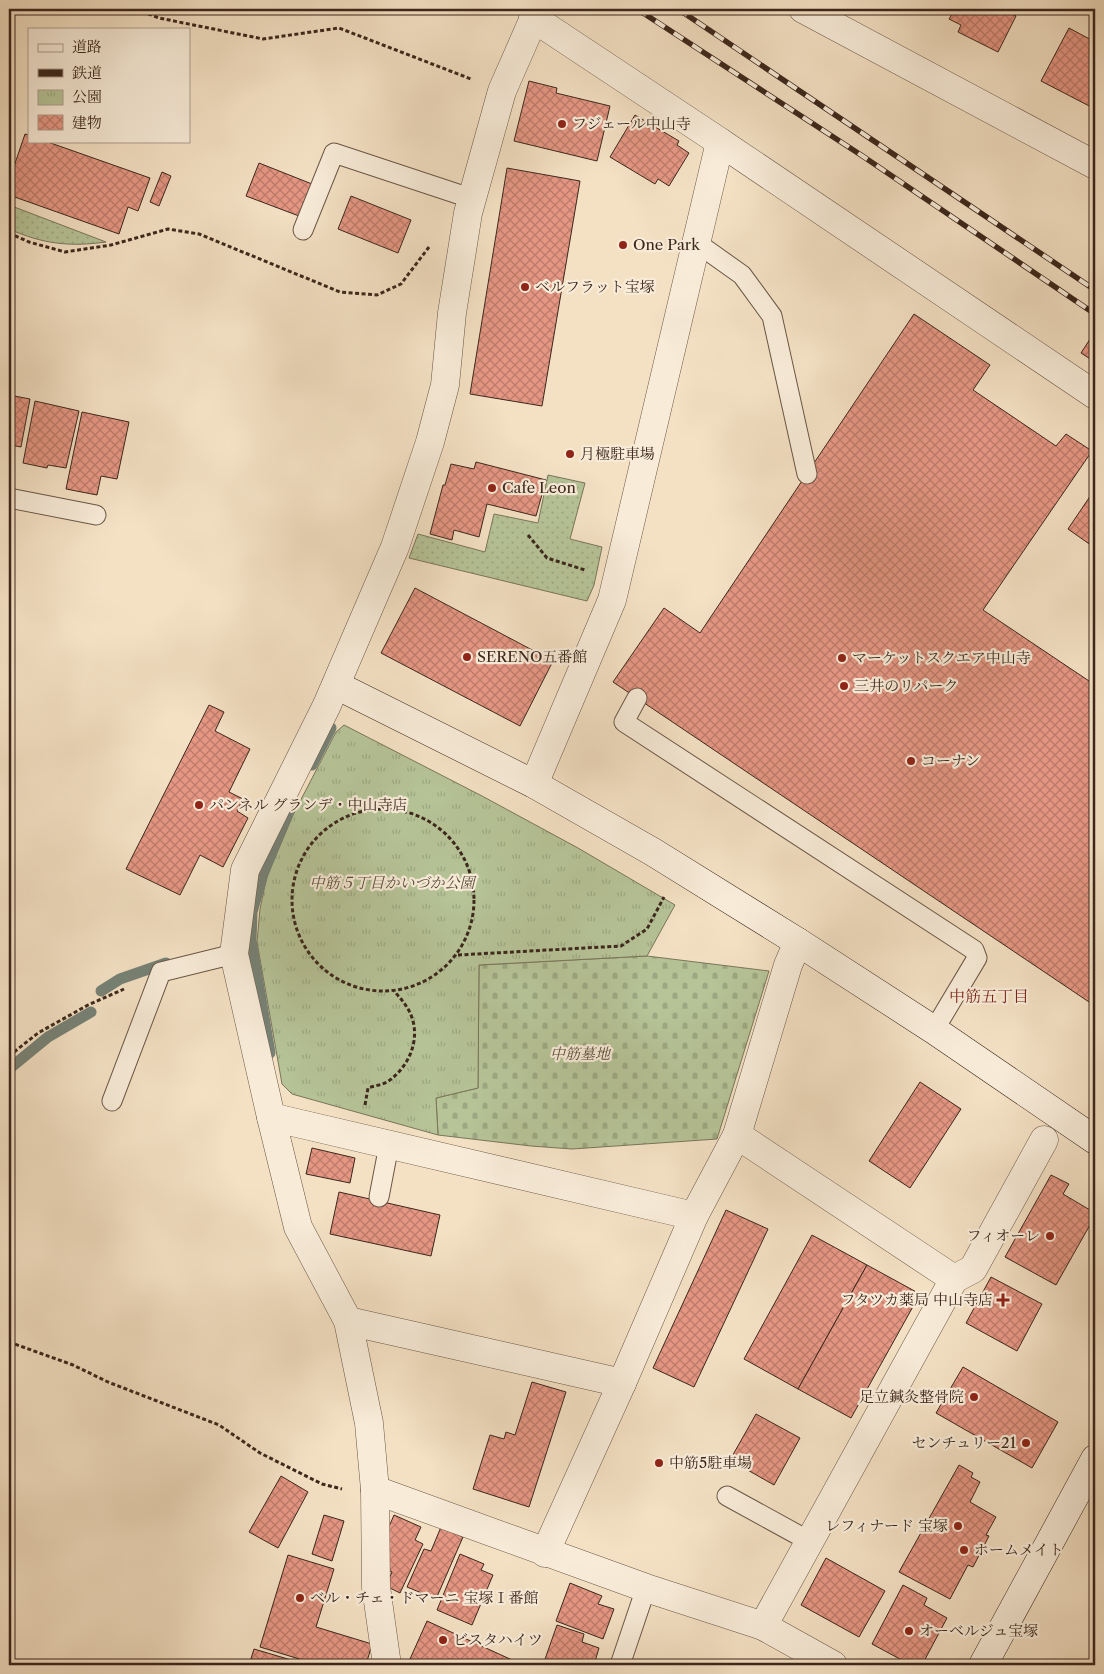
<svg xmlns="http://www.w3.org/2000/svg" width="1104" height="1674" viewBox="0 0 1104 1674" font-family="'Libre Caslon Text','Noto Serif JP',serif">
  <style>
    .grass { fill: url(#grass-dots); stroke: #79765a }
    .cemetery { fill: url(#cemetery-stones); stroke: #79765a }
    .park { fill: url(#park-tufts); stroke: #79765a }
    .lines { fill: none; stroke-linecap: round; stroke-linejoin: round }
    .stream { stroke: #768276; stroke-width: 11 }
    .building { fill: url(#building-cross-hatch); stroke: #3c271c }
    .lane-casing { stroke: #6a5646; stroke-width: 21 }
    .street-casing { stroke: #6a5646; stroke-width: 29 }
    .secondary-casing { stroke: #3c271c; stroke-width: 29 }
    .path { stroke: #3c271c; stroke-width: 3; stroke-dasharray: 4 2.5; stroke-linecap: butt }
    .lane { stroke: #f8ecd9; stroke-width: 19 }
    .street { stroke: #f8ecd9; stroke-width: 28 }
    .secondary { stroke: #f8ecd9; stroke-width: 28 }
    .rail-casing { stroke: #3c271c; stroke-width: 5.5 }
    .rail { stroke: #f8ecd9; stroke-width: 4; stroke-dasharray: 11; stroke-linecap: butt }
    .poi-dot { fill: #8f2418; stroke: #f8ecd9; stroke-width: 2 }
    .labels { text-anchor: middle; stroke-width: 4.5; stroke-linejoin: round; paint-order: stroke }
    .poi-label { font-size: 15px; fill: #3c271c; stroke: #f8ecd9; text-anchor: start }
    .park-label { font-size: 15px; font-style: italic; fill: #5a4e3b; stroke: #f8ecd9 }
    .neighbourhood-label { font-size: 16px; fill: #7a1f14; stroke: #f8ecd9 }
  </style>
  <defs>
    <pattern id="grass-dots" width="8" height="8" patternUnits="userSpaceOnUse" patternTransform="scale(1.25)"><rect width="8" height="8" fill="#b6c498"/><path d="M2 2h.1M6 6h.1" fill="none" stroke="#9da882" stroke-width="1.8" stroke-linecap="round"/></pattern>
    <pattern id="cemetery-stones" width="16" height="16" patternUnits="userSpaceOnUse" patternTransform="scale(1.25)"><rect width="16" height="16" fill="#b6c498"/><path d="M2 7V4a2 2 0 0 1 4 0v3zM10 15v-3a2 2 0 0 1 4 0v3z" fill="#9da882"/></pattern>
    <pattern id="park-tufts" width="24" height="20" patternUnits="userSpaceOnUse" patternTransform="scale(1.25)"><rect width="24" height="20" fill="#b6c498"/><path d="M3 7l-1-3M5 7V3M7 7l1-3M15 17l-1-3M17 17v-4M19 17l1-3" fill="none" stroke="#9da882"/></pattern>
    <pattern id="building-cross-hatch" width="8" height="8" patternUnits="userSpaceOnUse" patternTransform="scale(1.25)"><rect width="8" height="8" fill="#e69784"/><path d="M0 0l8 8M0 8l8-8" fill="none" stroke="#bc7b6b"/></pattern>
  </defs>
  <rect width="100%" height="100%" fill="#f4e1c4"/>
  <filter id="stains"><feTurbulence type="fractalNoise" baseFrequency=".004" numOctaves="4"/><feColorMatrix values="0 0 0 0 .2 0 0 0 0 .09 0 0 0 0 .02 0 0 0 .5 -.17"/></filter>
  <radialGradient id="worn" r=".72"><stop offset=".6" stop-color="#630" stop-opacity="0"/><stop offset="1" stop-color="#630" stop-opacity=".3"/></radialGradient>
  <g class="grass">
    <path d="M 9,205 L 106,242 C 69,247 43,244 9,229 Z"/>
    <polygon points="548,475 585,483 570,539 602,547 594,585 587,601 409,558 418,534 485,552 494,514 538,523"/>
  </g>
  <polygon class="cemetery" points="647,956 769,971 717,1139 572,1149 531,1146 438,1135 436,1098 478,1088 479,965"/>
  <polygon class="park" points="344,725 482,796 578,848 675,905 647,956 479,965 478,1088 436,1098 438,1135 292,1094 282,1084 257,942 260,909 267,876 294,813 336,732"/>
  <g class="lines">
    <g class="stream">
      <polyline points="312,765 331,728"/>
      <polyline points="101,991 120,979 166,963"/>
      <polyline points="270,1053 251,940 252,912 263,874 290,808"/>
      <polyline points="9,1069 48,1037 91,1012"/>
    </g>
  </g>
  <g class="building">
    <polygon points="955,9 1002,9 1016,16 998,52 958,32 961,25 949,19"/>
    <polygon points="1069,28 1095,42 1095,109 1041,81"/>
    <polygon points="529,81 557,88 556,93 610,106 597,161 514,141"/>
    <polygon points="635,115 679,141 677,145 689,153 669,186 658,179 655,184 610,157"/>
    <polygon points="25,134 29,135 29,141 45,141 150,178 138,211 128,207 119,234 9,195 9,181"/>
    <polygon points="259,163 312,184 299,216 246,196"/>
    <polygon points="507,168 580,181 542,406 470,394"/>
    <polygon points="162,172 171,176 159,206 150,202"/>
    <polygon points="351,196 411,220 398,253 338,229"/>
    <polygon points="914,314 990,365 973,390 1056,446 1066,434 1092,451 983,610 1095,685 1095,1006 613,682 664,608 700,633"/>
    <polygon points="1092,336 1095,338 1095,362 1081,353"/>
    <polygon points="9,395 30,399 21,447 10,445 9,452"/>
    <polygon points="35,401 79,411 66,468 48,465 47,468 23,463"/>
    <polygon points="82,412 129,422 117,479 101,476 97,495 66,489"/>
    <polygon points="476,462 546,480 536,516 487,504 479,537 454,530 452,540 430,534 443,485 445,485 451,464 474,469"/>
    <polygon points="1095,489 1095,548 1068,529"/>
    <polygon points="415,588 553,661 520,726 381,653"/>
    <polygon points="209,705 224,712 215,731 250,749 229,792 243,799 237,811 248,818 223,867 200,855 180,895 126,869"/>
    <polygon points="920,1082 961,1109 910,1188 869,1161"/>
    <polygon points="312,1148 355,1158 350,1183 306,1174"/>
    <polygon points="1051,1175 1069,1184 1063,1194 1095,1213 1095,1216 1056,1285 1005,1257"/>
    <polygon points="339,1192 440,1215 431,1256 330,1234"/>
    <polygon points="726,1210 768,1229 694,1387 653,1368"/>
    <polygon points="812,1235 867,1265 798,1389 744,1359"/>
    <polygon points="867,1265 920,1294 851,1418 798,1389"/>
    <polygon points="991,1277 1042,1304 1017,1351 966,1323"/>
    <polygon points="963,1367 1058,1422 1032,1468 936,1413"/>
    <polygon points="532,1382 566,1392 529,1507 473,1489 490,1435 504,1439 506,1432 515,1435"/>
    <polygon points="756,1414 800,1438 774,1485 730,1460"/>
    <polygon points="959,1465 973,1473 971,1477 980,1482 970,1502 996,1517 986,1535 989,1536 973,1567 968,1565 950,1599 899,1572"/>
    <polygon points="281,1476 308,1492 278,1548 249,1532"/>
    <polygon points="324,1515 344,1521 332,1561 312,1554"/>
    <polygon points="394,1515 421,1527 415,1540 423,1544 400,1593 386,1586 392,1572 387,1569 382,1543"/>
    <polygon points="441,1527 463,1537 436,1599 407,1587 424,1549 431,1551"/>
    <polygon points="460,1554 484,1564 481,1570 493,1575 472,1625 437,1610"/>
    <polygon points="288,1555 334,1569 316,1627 372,1644 366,1665 319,1665 260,1647"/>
    <polygon points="826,1558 885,1591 859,1637 801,1605"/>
    <polygon points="570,1583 602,1596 598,1604 614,1609 603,1639 556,1621"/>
    <polygon points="903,1585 927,1598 924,1605 947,1618 922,1665 911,1665 872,1644"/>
    <polygon points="427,1621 523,1665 423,1665 410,1659"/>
    <polygon points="557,1625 584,1634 582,1642 599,1648 594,1665 555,1665 544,1662"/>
    <polygon points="254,1649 308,1665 249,1665"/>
  </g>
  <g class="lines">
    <defs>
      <g id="lane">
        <polyline points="303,230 334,153 473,199"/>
        <polyline points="697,243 742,275 772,316 807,474"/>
        <polyline points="9,498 96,515"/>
        <polyline points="637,698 624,722 974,950 977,958 934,1030"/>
        <polyline points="112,1101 161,972 234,954"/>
        <polyline points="379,1197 389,1145"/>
        <polyline points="727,1496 809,1541"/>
        <polyline points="620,1665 646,1588"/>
      </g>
      <g id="street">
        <polyline points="538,9 502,91 468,213 452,313 445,385 430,442 395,547 327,705 245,870 234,954 271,1117 694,1216 737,1135 954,1279 763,1626 833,1665"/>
        <polyline points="803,9 1095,165"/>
        <polyline points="533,18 720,142 612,600 534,784"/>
        <polyline points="720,142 1095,395"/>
        <polyline points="271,1117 298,1227 348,1321 369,1423 375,1490 376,1587 387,1665"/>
        <polyline points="737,1135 788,965 798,942"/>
        <polyline points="954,1279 973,1269 1044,1140"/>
        <polyline points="348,1321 622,1383"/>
        <polyline points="375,1490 646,1588 763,1626"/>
        <polyline points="545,1553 622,1383 694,1216"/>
      </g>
      <g id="secondary">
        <polyline points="336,685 534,784 653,852 798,942 934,1030 1095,1140"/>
        <polyline points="983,1665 1095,1459"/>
      </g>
    </defs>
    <use href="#lane" class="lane-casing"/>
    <use href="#street" class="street-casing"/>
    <use href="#secondary" class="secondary-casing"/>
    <g class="path">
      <polyline points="136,9 159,18 263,39 339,28 471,79"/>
      <polyline points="9,233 29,242 65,252 111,245 168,229 199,234 340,292 377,295 401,284 429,247"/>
      <polyline points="528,535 547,558 585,570"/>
      <circle cx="383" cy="900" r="91"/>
      <polyline points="458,955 621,946 647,929 664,897"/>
      <polyline points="9,1056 38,1033 88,1005 124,989"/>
      <path d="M 365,1105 L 368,1088 C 374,1086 381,1085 387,1082 C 407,1069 419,1044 413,1021 C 410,1009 402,1000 394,991"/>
      <polyline points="9,1342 73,1365 108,1382 219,1425 260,1453 322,1484 342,1489"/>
    </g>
    <use href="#lane" class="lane"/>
    <use href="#street" class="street"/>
    <use href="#secondary" class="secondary"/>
    <defs>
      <g id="rail">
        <polyline points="637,9 864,157 1095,314"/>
        <polyline points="678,9 1095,290"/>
      </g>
    </defs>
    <use href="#rail" class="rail-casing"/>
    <use href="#rail" class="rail"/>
  </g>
  <g class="poi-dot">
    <circle cx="562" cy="124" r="5"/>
    <circle cx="623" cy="245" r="5"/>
    <circle cx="525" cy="287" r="5"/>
    <circle cx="570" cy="454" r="5"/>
    <circle cx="492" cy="488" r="5"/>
    <circle cx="467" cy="657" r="5"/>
    <circle cx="842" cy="658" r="5"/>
    <circle cx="844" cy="686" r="5"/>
    <circle cx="911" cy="761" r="5"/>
    <circle cx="199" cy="805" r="5"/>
    <circle cx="1050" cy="1236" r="5"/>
    <path d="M1000.5 1292.5h5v5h5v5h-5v5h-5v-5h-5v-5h5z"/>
    <circle cx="974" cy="1397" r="5"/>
    <circle cx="1026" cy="1443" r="5"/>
    <circle cx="659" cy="1463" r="5"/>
    <circle cx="958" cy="1526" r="5"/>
    <circle cx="964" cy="1550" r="5"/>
    <circle cx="300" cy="1598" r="5"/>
    <circle cx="909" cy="1631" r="5"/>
    <circle cx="443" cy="1640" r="5"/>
  </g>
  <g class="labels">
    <g class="poi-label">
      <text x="572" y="129">フジェール中山寺</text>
      <text x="633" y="250">One Park</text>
      <text x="535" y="292">ベルフラット宝塚</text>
      <text x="580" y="459">月極駐車場</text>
      <text x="502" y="493">Cafe Leon</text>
      <text x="477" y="662">SERENO五番館</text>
      <text x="852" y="663">マーケットスクエア中山寺</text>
      <text x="854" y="691">三井のリパーク</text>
      <text x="921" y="766">コーナン</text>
      <text x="209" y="810">パンネル グランデ・中山寺店</text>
      <text x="1040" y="1241" text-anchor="end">フィオーレ</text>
      <text x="993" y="1305" text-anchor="end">フタツカ薬局 中山寺店</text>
      <text x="964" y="1402" text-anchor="end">足立鍼灸整骨院</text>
      <text x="1016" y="1448" text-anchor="end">センチュリー21</text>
      <text x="669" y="1468">中筋5駐車場</text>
      <text x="948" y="1531" text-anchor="end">レフィナード 宝塚</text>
      <text x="974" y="1555">ホームメイト</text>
      <text x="310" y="1603">ベル・チェ・ドマーニ 宝塚Ⅰ番館</text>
      <text x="919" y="1636">オーベルジュ宝塚</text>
      <text x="453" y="1645">ビスタハイツ</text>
    </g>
    <g class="park-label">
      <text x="392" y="888">中筋５丁目かいづか公園</text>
      <text x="580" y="1059">中筋墓地</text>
    </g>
    <g class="neighbourhood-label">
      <text x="989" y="1002">中筋五丁目</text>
    </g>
  </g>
  <rect width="1104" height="1674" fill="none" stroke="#f4e1c4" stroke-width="30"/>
  <rect x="10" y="10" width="1084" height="1654" fill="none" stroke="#3c271c" stroke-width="2.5"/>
  <rect x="15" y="15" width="1074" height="1644" fill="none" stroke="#3c271c"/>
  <rect x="28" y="28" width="162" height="115" fill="#f8ecd9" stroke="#ad9d8d"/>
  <rect x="38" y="44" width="25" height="8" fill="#f8ecd9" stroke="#ad9d8d"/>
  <text x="72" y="52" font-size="15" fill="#3c271c">道路</text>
  <rect x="38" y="69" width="25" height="8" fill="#3c271c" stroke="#ad9d8d"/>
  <text x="72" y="78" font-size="15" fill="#3c271c">鉄道</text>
  <rect x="38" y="90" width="25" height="15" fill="url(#park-tufts)" stroke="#ad9d8d"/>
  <text x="72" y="102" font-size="15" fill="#3c271c">公園</text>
  <rect x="38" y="115" width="25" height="15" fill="url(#building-cross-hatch)" stroke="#ad9d8d"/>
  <text x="72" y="128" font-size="15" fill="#3c271c">建物</text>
  <rect width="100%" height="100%" filter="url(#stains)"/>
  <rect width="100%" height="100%" fill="url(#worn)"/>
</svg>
